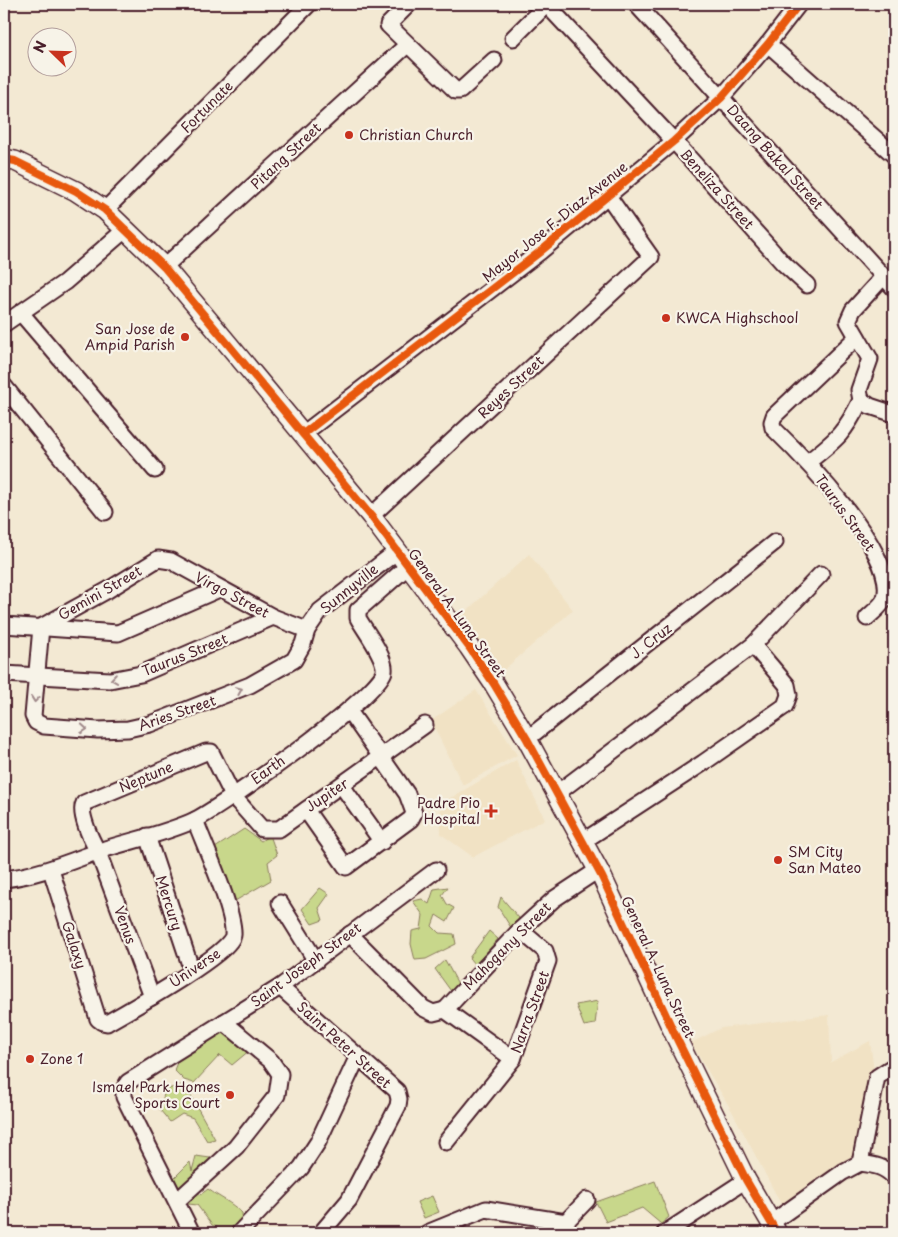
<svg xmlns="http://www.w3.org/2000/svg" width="898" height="1237" viewBox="0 0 898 1237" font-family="'Playpen Sans',sans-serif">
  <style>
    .built { fill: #f1e2c4 }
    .green { fill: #c8d78b; stroke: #897b5b }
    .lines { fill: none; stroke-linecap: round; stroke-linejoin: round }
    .minor-casing { stroke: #4a1f2b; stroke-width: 19 }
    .major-casing { stroke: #4a1f2b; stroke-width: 22 }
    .minor { stroke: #f7f3e8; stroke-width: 15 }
    .major { stroke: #f7f3e8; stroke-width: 19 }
    .cycleway-casing { stroke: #f7f3e8; stroke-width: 11 }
    .cycleway { stroke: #e8590c; stroke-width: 8 }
    .oneway { stroke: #a0898a }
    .poi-dot { fill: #c8321e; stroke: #f7f3e8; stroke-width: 2 }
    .labels { text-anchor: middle; stroke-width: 4.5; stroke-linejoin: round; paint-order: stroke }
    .street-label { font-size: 14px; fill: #4a1f2b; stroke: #f7f3e8 }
    .poi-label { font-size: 14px; fill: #4a1f2b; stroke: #f7f3e8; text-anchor: start }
  </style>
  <rect width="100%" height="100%" fill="#f3e9d3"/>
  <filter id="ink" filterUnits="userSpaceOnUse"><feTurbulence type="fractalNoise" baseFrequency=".02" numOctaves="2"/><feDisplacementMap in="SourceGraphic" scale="10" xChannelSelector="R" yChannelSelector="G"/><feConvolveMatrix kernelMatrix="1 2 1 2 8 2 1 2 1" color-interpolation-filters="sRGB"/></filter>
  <g filter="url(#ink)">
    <g class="built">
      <polygon points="529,554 573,610 501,672 460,617"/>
      <polygon points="476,690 517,755 463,785 431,721"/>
      <polygon points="516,760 545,819 473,857 441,834 440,804"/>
      <polygon points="829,1015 831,1062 870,1041 875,1079 856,1158 782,1206 732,1111 691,1043 721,1028"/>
    </g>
    <g class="green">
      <polygon points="244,829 261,841 270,835 277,855 268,862 271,880 235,901 215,848"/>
      <polygon points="448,887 442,895 447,904 454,908 447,922 436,915 432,926 439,933 454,934 456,944 426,959 415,960 411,944 412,931 421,929 423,915 413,901 422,899 429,904 434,889"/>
      <polygon points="320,888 329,894 319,908 323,920 312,924 302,909"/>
      <polygon points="501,897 519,918 515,934 498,907"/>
      <polygon points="489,931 498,939 475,965 469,958"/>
      <polygon points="445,960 463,993 456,998 435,969"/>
      <polygon points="598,1001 595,1024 584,1026 576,1005"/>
      <polygon points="218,1029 250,1050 232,1065 220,1055 194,1083 184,1080 174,1070 181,1053"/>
      <polygon points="184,1084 215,1139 207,1141 193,1118 182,1114 170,1122 160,1110 165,1090"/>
      <path d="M 196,1156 L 210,1158 L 211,1172 L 197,1190 L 200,1195 L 208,1189 C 220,1198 231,1202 242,1213 L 243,1228 L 230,1233 L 212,1225 L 197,1205 L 172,1202 L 164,1195 L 167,1185 L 190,1162 L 192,1171 Z"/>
      <polygon points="655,1181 669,1217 661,1224 642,1208 606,1222 596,1202"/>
      <polygon points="432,1196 439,1212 424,1218 417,1202"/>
    </g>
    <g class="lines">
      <defs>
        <g id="minor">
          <polyline points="409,4 388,25 456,91 460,91 494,60"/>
          <polyline points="546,4 674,141 783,263 807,285"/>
          <polyline points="636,4 894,288"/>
          <polyline points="513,38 547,4"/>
          <polyline points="768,44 894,155"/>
          <polyline points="105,210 309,4"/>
          <polyline points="164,267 407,45"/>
          <polyline points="883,277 853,310 848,321 870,359 859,390 861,400 870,406 894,414"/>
          <polyline points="21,313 155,470"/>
          <polyline points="4,324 65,282 126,229"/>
          <path d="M 857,337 L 774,416 L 772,422 L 773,428 C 803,457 898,554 885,598 C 882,606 873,612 867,618"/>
          <polyline points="4,386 105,512"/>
          <polyline points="303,434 541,251 674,141 721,98 768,44 799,4"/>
          <path d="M 808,462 C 837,439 844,434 861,400"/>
          <polyline points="371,516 651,257 608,196"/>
          <polyline points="4,625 118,633 219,589"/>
          <polyline points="41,627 33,716 36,722 44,726 98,730 128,729 150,724 250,685 294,660 303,644 307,630 320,611 396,552"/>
          <polyline points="41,627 108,590 158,559 171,561 273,617 307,630"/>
          <polyline points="4,674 110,680 141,674 273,617"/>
          <polyline points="527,739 775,542"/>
          <polyline points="342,786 382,842"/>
          <polyline points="556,794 753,645 821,574"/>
          <polyline points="306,810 346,867 411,819 414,813 407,794 349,711"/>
          <polyline points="147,836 192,971"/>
          <polyline points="582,842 703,763 785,706 789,695 787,685 753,645"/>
          <path d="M 51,870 L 98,1019 L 102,1022 L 107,1023 C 126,1012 232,953 233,935 C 235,912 204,844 195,820"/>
          <path d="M 4,879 C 40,875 71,861 105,849 C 134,840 167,833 195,820 C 223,806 381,695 384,671 C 386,657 365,631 358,618 L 358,610 L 407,567"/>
          <polyline points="280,903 316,961"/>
          <polyline points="350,934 423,1008 433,1013 445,1010"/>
          <polyline points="280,987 397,1091 399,1099 398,1106 349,1200 321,1233"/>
          <path d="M 152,997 L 98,852 C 92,841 78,814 84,803 L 206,752 L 211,752 L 233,796 L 262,829 L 279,829 L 425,725"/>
          <polyline points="445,1010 520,930 554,899 598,870"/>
          <polyline points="445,1010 513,1059"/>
          <polyline points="446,1142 513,1059 548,961 545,951 520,930"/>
          <polyline points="860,1163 877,1077 894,1066"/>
          <path d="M 860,1163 C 874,1165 884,1166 894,1177"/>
          <polyline points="177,1201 236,1147 277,1095 280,1074 271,1061 224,1022"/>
          <polyline points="771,1223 843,1172 860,1163"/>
          <polyline points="192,1233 124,1097 124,1089 128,1082 280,987 436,870"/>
          <polyline points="239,1233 301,1168 318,1142 358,1056"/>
          <polyline points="427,1233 486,1209 566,1222"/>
          <polyline points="555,1233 587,1200"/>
          <polyline points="665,1233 746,1180"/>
        </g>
        <polyline id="major" points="4,159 15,161 76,191 105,210 164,267 371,516 469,647 494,684 527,739 602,877 676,1037 746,1180 777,1233"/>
      </defs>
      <use href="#minor" class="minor-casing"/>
      <use href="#major" class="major-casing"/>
      <use href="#minor" class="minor"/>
      <use href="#major" class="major"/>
      <defs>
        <g id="cycleway">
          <polyline points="4,159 15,161 76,191 105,210 164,267 371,516 469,647 494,684 527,739 602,877 676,1037 746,1180 777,1233"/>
          <polyline points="303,434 541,251 674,141 721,98 768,44 799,4"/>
        </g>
      </defs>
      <use href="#cycleway" class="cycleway-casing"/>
      <use href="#cycleway" class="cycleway"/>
    </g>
    <defs><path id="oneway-chevron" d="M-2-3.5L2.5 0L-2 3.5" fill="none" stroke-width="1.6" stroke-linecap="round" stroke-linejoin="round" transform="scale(1.25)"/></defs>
    <g class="oneway">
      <use href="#oneway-chevron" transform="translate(114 679) rotate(172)"/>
      <use href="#oneway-chevron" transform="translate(239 690) rotate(-23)"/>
      <use href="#oneway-chevron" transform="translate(35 699) rotate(96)"/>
      <use href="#oneway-chevron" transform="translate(84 729) rotate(5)"/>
    </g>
  </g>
  <g class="poi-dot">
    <circle cx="349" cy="135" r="5"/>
    <circle cx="666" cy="318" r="5"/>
    <circle cx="185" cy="337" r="5"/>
    <path d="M488.5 803.5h5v5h5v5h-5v5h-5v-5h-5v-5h5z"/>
    <circle cx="778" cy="860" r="5"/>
    <circle cx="30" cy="1059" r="5"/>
    <circle cx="230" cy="1095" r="5"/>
  </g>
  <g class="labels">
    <g class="street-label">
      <text transform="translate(207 107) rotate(-45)" y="5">Fortunate</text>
      <text transform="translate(286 156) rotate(-43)" y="5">Pitang Street</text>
      <text transform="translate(775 157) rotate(48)" y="5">Daang Bakal Street</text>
      <text transform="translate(717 189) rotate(48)" y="5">Beneliza Street</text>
      <text transform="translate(555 222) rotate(-39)" y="5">Mayor Jose F. Diaz Avenue</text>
      <text transform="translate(511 387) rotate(-43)" y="5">Reyes Street</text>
      <text transform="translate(845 513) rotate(54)" y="5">Taurus Street</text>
      <text transform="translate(349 589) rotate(-39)" y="5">Sunnyville</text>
      <text transform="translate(100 593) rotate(-30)" y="5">Gemini Street</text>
      <text transform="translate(232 595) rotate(28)" y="5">Virgo Street</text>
      <text transform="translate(457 613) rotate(54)" y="5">General A. Luna Street</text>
      <text transform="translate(651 641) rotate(-38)" y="5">J. Cruz</text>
      <text transform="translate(185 655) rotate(-22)" y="5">Taurus Street</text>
      <text transform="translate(177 713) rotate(-19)" y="5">Aries Street</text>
      <text transform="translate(268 770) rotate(-36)" y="5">Earth</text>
      <text transform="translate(146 777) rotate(-23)" y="5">Neptune</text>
      <text transform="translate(327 795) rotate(-34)" y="5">Jupiter</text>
      <text transform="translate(169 903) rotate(72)" y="5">Mercury</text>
      <text transform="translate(125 925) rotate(70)" y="5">Venus</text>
      <text transform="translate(74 945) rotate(72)" y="5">Galaxy</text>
      <text transform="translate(507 946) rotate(-45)" y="5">Mahogany Street</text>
      <text transform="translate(306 965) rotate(-36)" y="5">Saint Joseph Street</text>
      <text transform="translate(658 967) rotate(65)" y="5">General A. Luna Street</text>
      <text transform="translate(195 968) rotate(-34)" y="5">Universe</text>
      <text transform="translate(530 1012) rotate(-70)" y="5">Narra Street</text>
      <text transform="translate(344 1045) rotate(42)" y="5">Saint Peter Street</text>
    </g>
    <g class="poi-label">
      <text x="359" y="140">Christian Church</text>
      <text x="676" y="323">KWCA Highschool</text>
      <text x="175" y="334" text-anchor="end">San Jose de<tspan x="175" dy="16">Ampid Parish</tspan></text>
      <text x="480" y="808" text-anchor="end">Padre Pio<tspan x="480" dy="16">Hospital</tspan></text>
      <text x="788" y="857">SM City<tspan x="788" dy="16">San Mateo</tspan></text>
      <text x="40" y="1064">Zone 1</text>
      <text x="220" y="1092" text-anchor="end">Ismael Park Homes<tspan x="220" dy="16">Sports Court</tspan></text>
    </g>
  </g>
  <rect width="898" height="1237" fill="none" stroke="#f7f3e8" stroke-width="20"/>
  <rect x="10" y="10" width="878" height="1217" fill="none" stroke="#4a1f2b" stroke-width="2" filter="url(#ink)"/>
  <g transform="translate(52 52) rotate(293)"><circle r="24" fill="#f7f3e8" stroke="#b29e9c"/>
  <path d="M0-4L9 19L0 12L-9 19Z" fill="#c8321e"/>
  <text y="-8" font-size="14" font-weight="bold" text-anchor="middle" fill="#4a1f2b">N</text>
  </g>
</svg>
